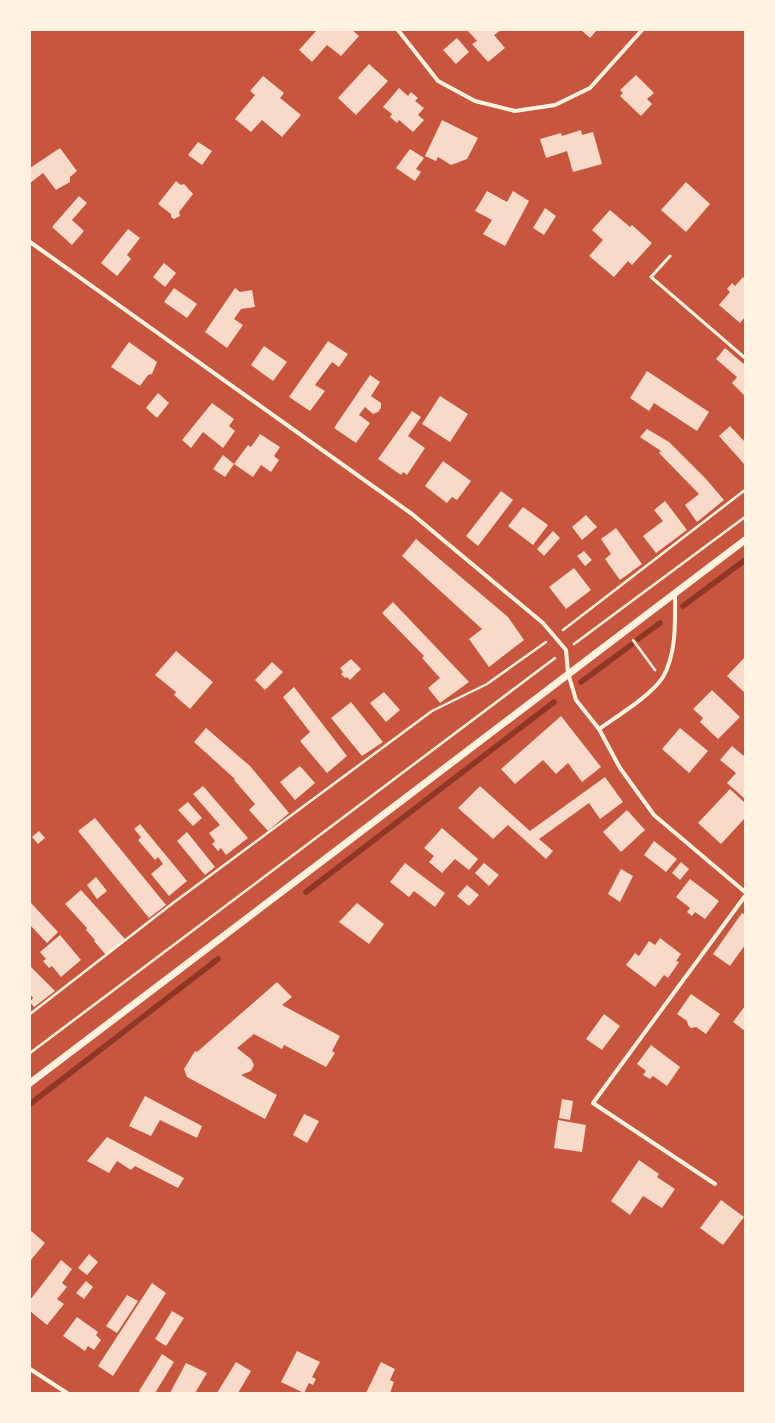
<svg xmlns="http://www.w3.org/2000/svg" width="775" height="1423" viewBox="0 0 775 1423" font-family="Merriweather,serif">
  <style>
    .lines { fill: none; stroke-linecap: round; stroke-linejoin: round }
    .stream { stroke: #8f3625; stroke-width: 5.5 }
    .building { fill: #f7dbc8 }
    .path { stroke: #fff3e0; stroke-width: 2.5 }
    .service { stroke: #fff3e0; stroke-width: 3 }
    .minor { stroke: #fff3e0; stroke-width: 4 }
    .tertiary { stroke: #fff3e0; stroke-width: 7 }
  </style>
  <rect width="100%" height="100%" fill="#c8553d"/>
  <g class="lines">
    <g class="stream">
      <polyline points="683,606 745,560"/>
      <polyline points="638,639 660,623"/>
      <polyline points="581,682 631,645"/>
      <polyline points="306,892 554,702"/>
      <polyline points="30,1104 218,959"/>
    </g>
  </g>
  <g class="building">
    <polygon points="317,30 352,30 359,36 341,56 327,45 312,62 299,50"/>
    <polygon points="470,30 501,30 494,35 505,48 488,62 472,44 477,41 468,31"/>
    <polygon points="581,30 597,30 590,38"/>
    <polygon points="457,38 469,52 456,64 443,50"/>
    <polygon points="369,64 388,81 356,115 338,98"/>
    <polygon points="636,75 654,93 647,99 652,104 641,116 620,96 623,93 620,90"/>
    <polygon points="263,76 284,93 280,98 301,115 282,137 262,120 251,132 235,119 255,95 250,91"/>
    <polygon points="399,88 408,96 411,92 418,98 415,101 424,108 418,115 424,120 413,132 399,120 397,123 390,117 392,114 383,107"/>
    <polygon points="442,120 478,138 467,159 451,165 438,157 436,161 425,156"/>
    <polygon points="581,130 582,135 593,132 602,164 573,172 567,151 546,158 540,139 561,133 562,136"/>
    <polygon points="198,142 212,151 202,165 188,155"/>
    <polygon points="60,148 77,171 70,177 70,182 56,190 43,173 30,183 30,168"/>
    <polygon points="410,149 424,158 416,169 421,172 415,181 396,168"/>
    <polygon points="176,181 181,185 184,184 193,194 179,212 180,216 174,219 171,217 171,214 158,204"/>
    <polygon points="686,182 710,204 686,232 661,210"/>
    <polygon points="487,191 507,202 513,191 529,201 505,246 483,234 492,220 475,211"/>
    <polygon points="79,196 87,203 72,220 84,231 72,245 52,227"/>
    <polygon points="545,208 556,216 544,235 533,228"/>
    <polygon points="610,210 630,227 632,225 652,243 632,265 628,261 614,277 589,256 603,240 592,230"/>
    <polygon points="128,229 140,238 127,255 131,259 117,276 101,263"/>
    <polygon points="164,263 176,273 165,287 153,277"/>
    <polygon points="743,277 745,279 745,317 740,323 719,305 730,292 727,289 732,283 735,286"/>
    <polygon points="174,288 197,304 187,318 164,302"/>
    <polygon points="235,288 240,292 252,290 255,307 241,309 234,319 243,325 227,348 205,332"/>
    <polygon points="328,341 348,354 339,367 332,362 315,385 325,391 310,411 289,397"/>
    <polygon points="129,342 157,362 152,374 148,375 140,386 111,367"/>
    <polygon points="264,346 287,362 273,381 251,365"/>
    <polygon points="725,348 745,365 745,396 732,383 737,377 716,359"/>
    <polygon points="647,371 709,412 697,431 654,403 649,411 630,398"/>
    <polygon points="370,375 380,382 371,396 381,403 381,408 378,412 373,414 365,407 359,415 370,423 356,443 334,428"/>
    <polygon points="158,393 169,403 157,418 146,408"/>
    <polygon points="440,396 468,414 450,442 422,424"/>
    <polygon points="212,403 234,419 229,426 235,431 223,448 203,432 191,448 182,440"/>
    <polygon points="412,411 421,417 408,436 425,448 407,475 403,472 401,475 378,459"/>
    <polygon points="730,426 745,442 745,465 719,436"/>
    <polygon points="647,429 669,442 706,479 724,500 697,522 685,505 699,494 659,453 661,451 640,437"/>
    <polygon points="260,434 280,447 274,456 279,460 271,472 261,465 253,477 234,464 248,445 251,447"/>
    <polygon points="223,455 234,464 225,477 213,469"/>
    <polygon points="443,461 471,481 457,500 452,497 447,503 425,486"/>
    <polygon points="501,491 513,500 478,546 466,536"/>
    <polygon points="665,501 687,530 656,553 643,536 663,521 654,510"/>
    <polygon points="523,507 548,525 533,545 508,526"/>
    <polygon points="586,515 597,527 582,540 572,527"/>
    <polygon points="616,528 642,564 620,580 605,559 611,554 601,539"/>
    <polygon points="553,531 560,538 544,556 537,549"/>
    <polygon points="416,539 508,617 524,640 489,667 469,639 482,629 402,556"/>
    <polygon points="584,551 592,560 585,566 577,556"/>
    <polygon points="574,568 591,590 566,609 549,587"/>
    <polygon points="393,602 469,682 440,703 428,688 440,678 422,658 424,656 382,613"/>
    <polygon points="176,651 213,682 190,709 174,695 176,692 155,675"/>
    <polygon points="745,657 745,693 727,676"/>
    <polygon points="351,659 361,669 350,680 347,677 345,678 341,674 343,672 340,668"/>
    <polygon points="272,662 283,672 265,690 255,680"/>
    <polygon points="294,687 347,756 327,773 300,741 310,732 283,697"/>
    <polygon points="712,690 740,717 718,739 700,722 703,718 693,709"/>
    <polygon points="384,692 400,710 386,722 370,703"/>
    <polygon points="351,702 383,742 362,756 331,718"/>
    <polygon points="561,716 601,767 582,782 568,763 556,774 543,760 515,784 501,769"/>
    <polygon points="206,728 250,766 289,813 268,831 249,810 255,804 234,780 235,779 194,742"/>
    <polygon points="680,728 708,751 689,773 662,749"/>
    <polygon points="732,746 745,757 745,799 727,783 736,773 720,760"/>
    <polygon points="300,766 315,783 295,800 280,782"/>
    <polygon points="605,777 623,802 600,819 589,803 539,839 553,851 546,859 508,825 493,839 458,808 480,786 530,831"/>
    <polygon points="203,786 248,838 226,855 221,848 218,851 212,844 215,841 209,833 220,825 193,794"/>
    <polygon points="730,789 745,803 745,818 721,844 698,823"/>
    <polygon points="188,802 202,818 193,826 178,810"/>
    <polygon points="627,810 645,830 621,852 603,832"/>
    <polygon points="95,818 166,905 149,918 78,831"/>
    <polygon points="140,824 187,881 169,896 151,874 163,864 158,857 155,860 138,840 141,837 134,829"/>
    <polygon points="442,828 478,859 469,870 455,859 442,873 429,862 434,856 424,848"/>
    <polygon points="39,831 45,838 38,844 32,837"/>
    <polygon points="187,832 215,867 205,875 177,841"/>
    <polygon points="654,841 677,859 666,872 644,855"/>
    <polygon points="681,862 689,869 680,880 672,873"/>
    <polygon points="405,863 445,893 435,907 414,891 409,897 390,882"/>
    <polygon points="484,863 499,875 489,886 475,873"/>
    <polygon points="621,869 633,876 620,902 608,894"/>
    <polygon points="96,877 107,891 97,899 87,885"/>
    <polygon points="690,879 719,901 705,919 695,912 692,916 687,912 690,908 676,897"/>
    <polygon points="467,885 479,895 469,906 457,896"/>
    <polygon points="81,890 125,939 106,955 94,941 95,940 86,930 87,928 65,904"/>
    <polygon points="31,903 58,932 47,943 30,925"/>
    <polygon points="357,903 384,924 369,944 339,922"/>
    <polygon points="742,913 745,915 745,945 730,966 713,954"/>
    <polygon points="60,935 81,960 61,977 52,966 49,968 43,961 46,959 40,952"/>
    <polygon points="660,938 681,954 676,961 679,962 668,978 664,975 655,987 626,965 635,953 639,956 649,941 655,945"/>
    <polygon points="30,966 55,991 34,1007 30,1002 33,998 30,994"/>
    <polygon points="277,982 292,997 282,1005 340,1036 332,1051 335,1053 326,1067 284,1045 282,1049 254,1034 237,1048 251,1059 254,1065 251,1071 241,1075 277,1095 265,1119 187,1077 184,1069 195,1051 197,1052"/>
    <polygon points="691,994 720,1014 706,1034 696,1027 691,1028 688,1025 687,1021 677,1014"/>
    <polygon points="745,1006 745,1031 733,1022"/>
    <polygon points="604,1014 620,1026 602,1050 586,1039"/>
    <polygon points="651,1045 680,1067 667,1086 653,1076 650,1079 643,1075 646,1071 637,1064"/>
    <polygon points="145,1096 202,1126 197,1138 160,1120 151,1136 129,1126"/>
    <polygon points="562,1099 573,1101 570,1120 559,1118"/>
    <polygon points="304,1114 319,1121 307,1143 293,1135"/>
    <polygon points="558,1120 586,1125 582,1152 554,1148"/>
    <polygon points="107,1137 184,1178 178,1188 135,1166 131,1170 117,1161 109,1173 87,1161"/>
    <polygon points="639,1160 659,1174 657,1177 675,1189 662,1208 643,1196 630,1215 611,1201"/>
    <polygon points="721,1200 744,1217 723,1245 700,1228"/>
    <polygon points="30,1230 45,1243 30,1261"/>
    <polygon points="89,1254 98,1262 87,1275 78,1268"/>
    <polygon points="61,1260 72,1269 62,1283 67,1287 57,1299 64,1304 47,1325 30,1311 30,1300"/>
    <polygon points="86,1281 93,1287 84,1299 76,1293"/>
    <polygon points="152,1283 166,1293 113,1376 98,1366"/>
    <polygon points="127,1295 138,1301 117,1333 106,1326"/>
    <polygon points="172,1311 184,1318 166,1346 155,1339"/>
    <polygon points="77,1317 98,1332 96,1335 101,1340 94,1350 88,1346 85,1351 63,1336"/>
    <polygon points="297,1351 320,1362 312,1377 316,1379 313,1385 309,1383 304,1393 281,1382"/>
    <polygon points="162,1354 174,1362 155,1393 141,1393 139,1391"/>
    <polygon points="236,1362 251,1371 238,1393 217,1393"/>
    <polygon points="381,1362 395,1369 390,1380 394,1382 390,1393 366,1393"/>
    <polygon points="186,1363 207,1373 195,1393 170,1393"/>
  </g>
  <g class="lines">
    <g class="path">
      <polyline points="563,630 745,490"/>
      <polyline points="633,640 655,670"/>
      <polyline points="574,644 745,517"/>
      <polyline points="30,1014 173,903 432,711 487,684 546,642"/>
      <polyline points="30,1053 555,658"/>
    </g>
    <polyline class="service" points="670,256 651,277 745,358"/>
    <g class="minor">
      <polyline points="398,30 438,81 475,101 515,111 555,105 590,88 642,30"/>
      <polyline points="30,242 412,514 543,623 566,650 568,673 576,700 599,729 620,768 654,815 745,892"/>
      <path d="M 599,729 C 616,717 652,695 663,677 C 677,652 675,621 675,593"/>
      <polyline points="715,1184 593,1103 745,896"/>
      <polyline points="30,1369 67,1393"/>
    </g>
    <polyline class="tertiary" points="30,1083 745,540"/>
  </g>
  <rect width="775" height="1423" fill="none" stroke="#fff3e0" stroke-width="62"/>
</svg>
